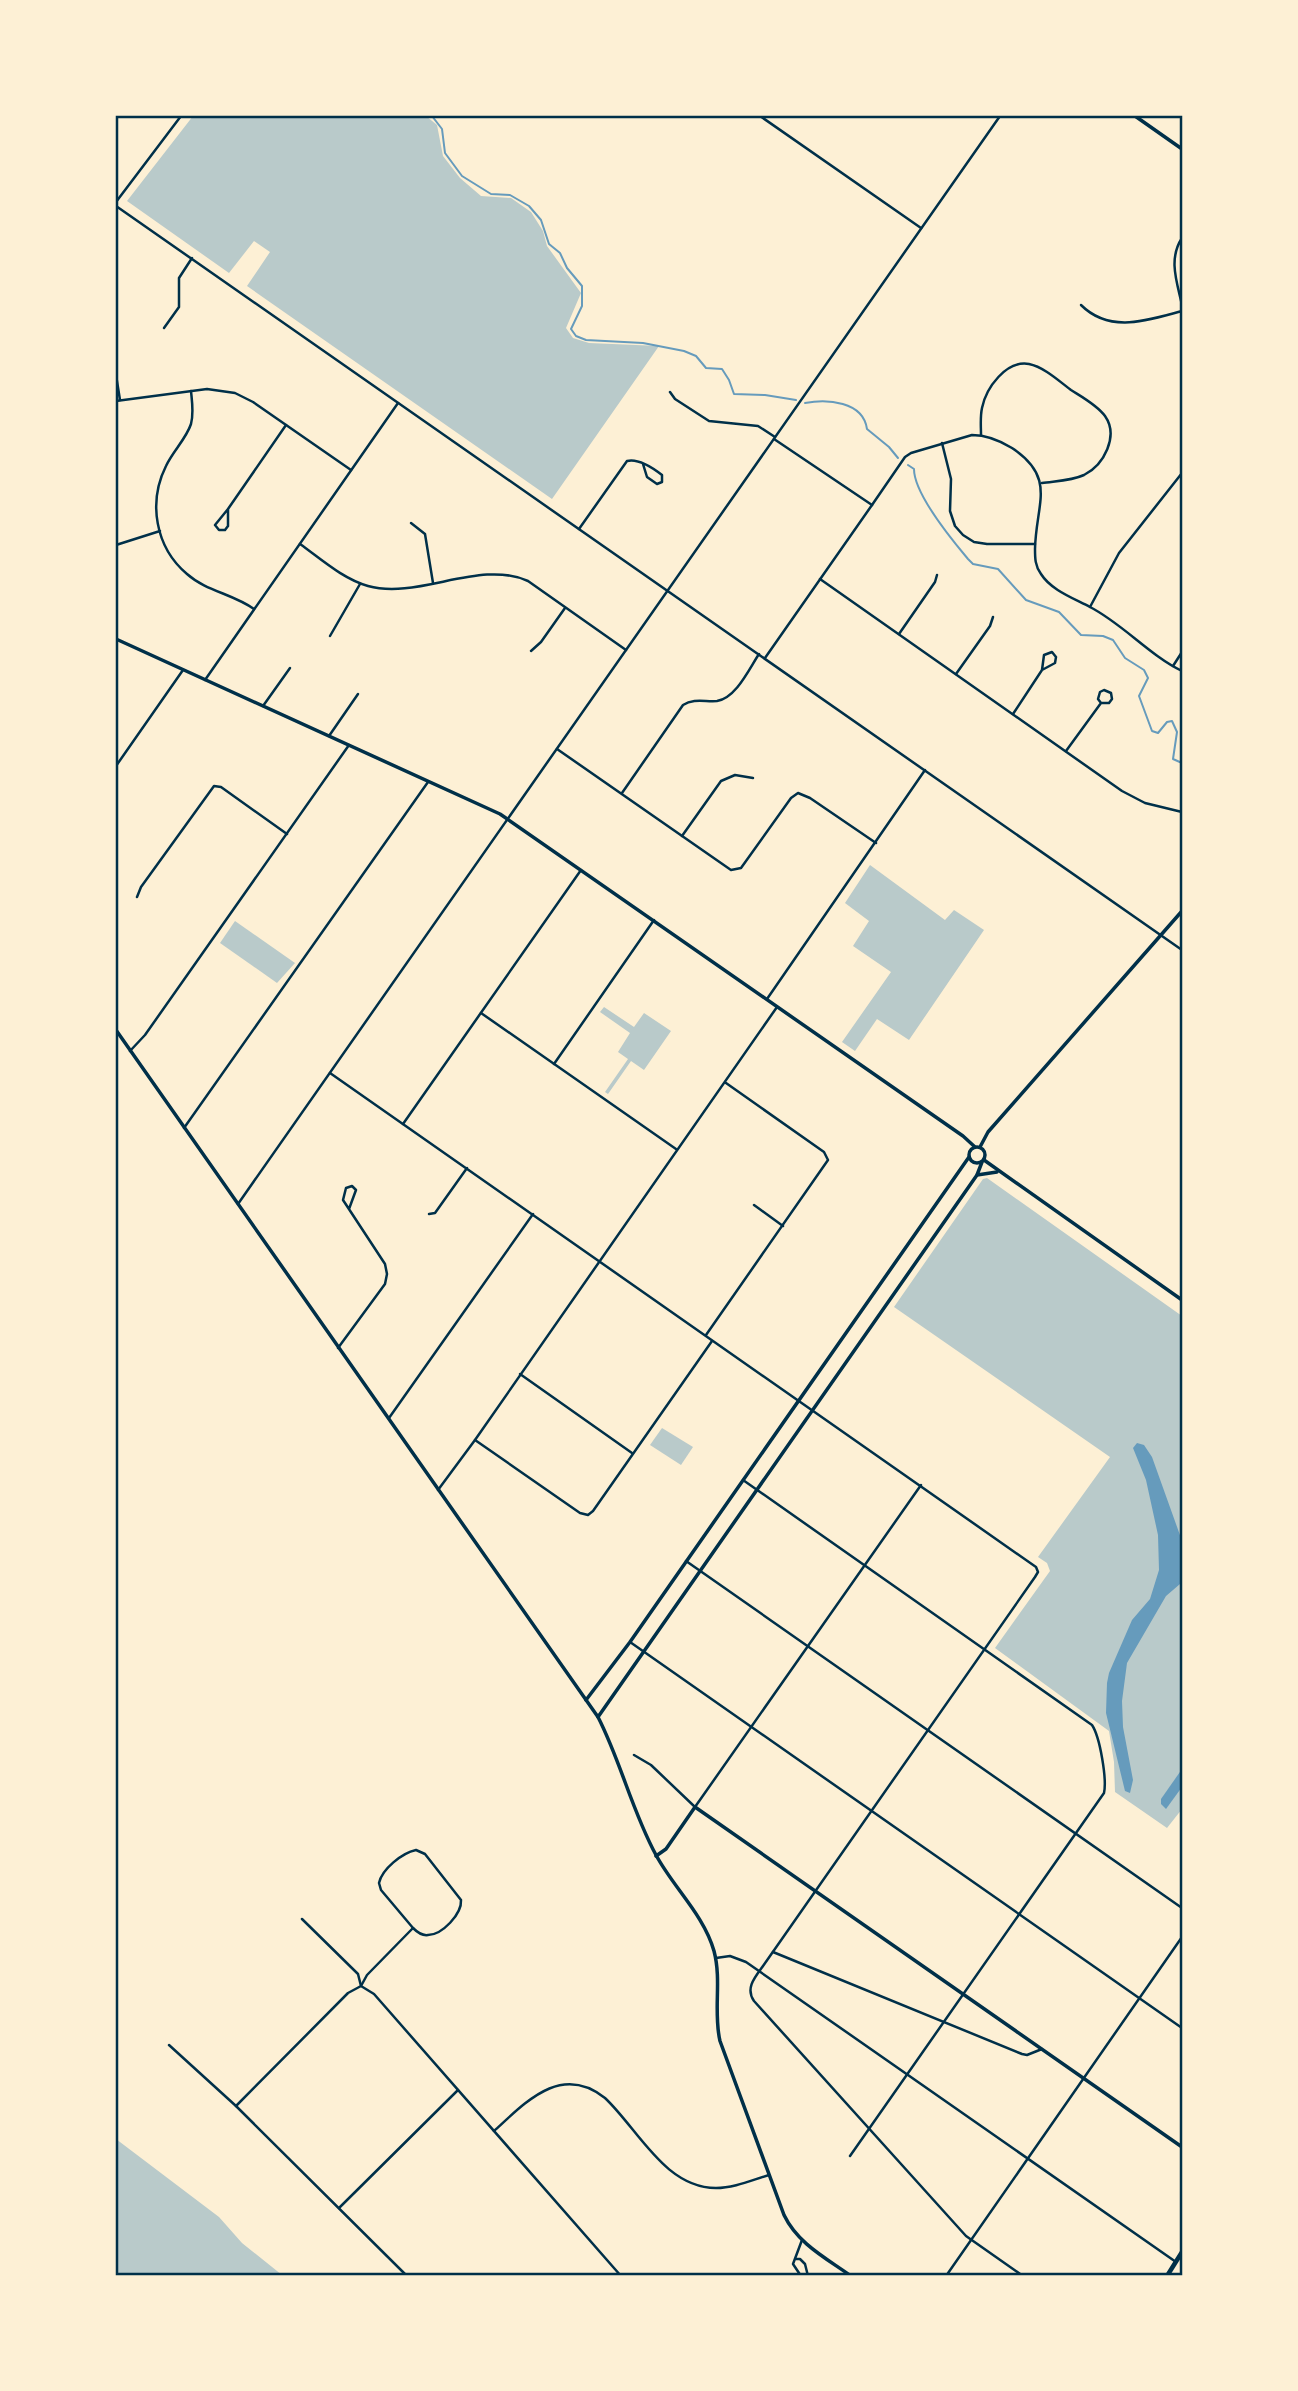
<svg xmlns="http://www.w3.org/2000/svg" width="1298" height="2391" viewBox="0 0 1298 2391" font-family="'Open Sans',sans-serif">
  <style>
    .green { fill: #b9caca }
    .water { fill: #669bbc }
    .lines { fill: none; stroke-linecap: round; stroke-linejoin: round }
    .stream { stroke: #669bbc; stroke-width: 2 }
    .minor { stroke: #003049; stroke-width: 2.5 }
    .tertiary { stroke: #003049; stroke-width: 3.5 }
    .secondary { stroke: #003049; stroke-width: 3.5 }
    .primary { stroke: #003049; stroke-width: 3.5 }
    .trunk { stroke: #003049; stroke-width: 4.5 }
    .neatline { fill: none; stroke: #003049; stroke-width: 2.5 }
  </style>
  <rect width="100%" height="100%" fill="#fdf0d5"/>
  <g class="green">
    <polygon points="193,116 426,116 437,125 443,156 460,178 481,196 511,198 531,212 543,231 547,246 581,293 566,328 573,338 589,343 659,346 552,499 247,286 270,252 254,241 229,273 127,201"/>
    <polygon points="870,865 945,920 954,910 984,930 909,1040 877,1019 855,1051 842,1042 891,972 853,946 869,921 845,903"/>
    <polygon points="235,921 295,963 277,983 220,943"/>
    <polygon points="604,1007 634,1027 644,1013 671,1031 644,1070 631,1061 608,1094 605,1092 628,1059 618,1052 630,1033 600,1012"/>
    <polygon points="987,1178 1182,1316 1182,1809 1167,1828 1115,1792 1114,1762 1109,1731 995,1648 1050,1571 1047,1563 1038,1557 1110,1457 894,1307 983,1179"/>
    <polygon points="662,1428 693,1447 681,1465 650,1445"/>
    <polygon points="116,2139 219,2217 242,2243 282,2275 116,2275"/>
  </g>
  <g class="water">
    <polygon points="1137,1443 1144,1445 1152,1457 1181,1538 1182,1568 1180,1584 1166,1596 1127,1663 1122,1701 1123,1727 1133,1780 1130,1793 1125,1791 1106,1713 1107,1683 1109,1673 1132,1620 1150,1599 1159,1570 1158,1535 1146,1480 1133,1448"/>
    <polygon points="1182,1769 1182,1787 1166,1809 1161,1804 1161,1799"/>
  </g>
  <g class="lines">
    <g class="stream">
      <polyline points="432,116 442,129 445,153 462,176 491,194 510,195 529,206 541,220 549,244 560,253 567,268 582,286 582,306 571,329 576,336 586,340 643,343 684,351 696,356 706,368 722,369 729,380 734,394 765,395 796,400"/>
      <path d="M 805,403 C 827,399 863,401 867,429 L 889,447 L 898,458"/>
      <path d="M 908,465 L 914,469 C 914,493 952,540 968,559 L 973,564 L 998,569 L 1026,600 L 1059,612 L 1081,635 L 1103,636 L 1113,640 L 1125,658 L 1144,670 L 1148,678 L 1139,696 L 1152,731 L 1158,733 L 1167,722 L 1172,721 L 1177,732 L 1173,759 L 1182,763"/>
    </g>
    <g class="minor">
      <polyline points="760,116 921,228"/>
      <polyline points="116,202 181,116"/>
      <polyline points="116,206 1182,950"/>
      <path d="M 1182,238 C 1168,259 1177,282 1182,305"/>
      <path d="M 1081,305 C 1110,334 1148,320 1182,311"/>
      <polyline points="164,328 179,307 179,278 192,258"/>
      <polyline points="116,375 120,400"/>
      <path d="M 191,391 C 192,402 194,413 191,424 C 186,439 173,451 166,466 C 148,502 155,547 187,574 C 206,591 233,594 254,609"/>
      <polyline points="670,392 675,399 709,421 758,426 775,437"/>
      <polyline points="116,401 207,389 235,393 253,402 351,470"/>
      <path d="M 981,435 C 981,426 980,417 982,408 C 986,388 1006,360 1029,364 C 1044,367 1059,381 1071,390 C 1082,397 1097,405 1105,416 C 1119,436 1104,465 1084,475 C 1071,481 1055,481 1042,483"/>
      <polyline points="942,443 951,479 950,511 955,526 963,535 974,542 987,544 1035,544"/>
      <path d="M 872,505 L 905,457 L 911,453 L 972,435 C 987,435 999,440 1012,448 C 1057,478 1036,503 1035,549 C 1035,558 1035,566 1041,574 C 1051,590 1073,598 1090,607 C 1123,624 1149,655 1182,671"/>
      <polyline points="228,509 215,525 219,530 225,530 228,526 228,509 286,425"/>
      <polyline points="411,523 425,534 433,583"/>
      <path d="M 579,529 L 627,461 C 639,458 653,468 662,475 L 662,482 L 657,484 L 647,477 L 643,464"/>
      <path d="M 300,544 C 321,559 343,579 368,586 C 418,600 480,559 528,581 L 626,650"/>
      <polyline points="116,545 160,531"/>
      <polyline points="820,579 1122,791 1145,803 1182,812"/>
      <polyline points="1090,607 1119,553 1182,473"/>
      <polyline points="899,634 935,582 937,575"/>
      <polyline points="330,636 360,584"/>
      <polyline points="531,651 541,642 565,608"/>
      <polyline points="765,658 872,505 774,439"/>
      <polyline points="1173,666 1182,652"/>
      <polyline points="956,674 990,626 993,617"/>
      <polyline points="205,680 398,403"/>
      <polyline points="263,706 290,668"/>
      <polyline points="1013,714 1042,670 1044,655 1052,652 1056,657 1055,663 1042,670"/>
      <polyline points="329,736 358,694"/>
      <polyline points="557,749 731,870 741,868 791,798 798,793 810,798 876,843"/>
      <polyline points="1066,751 1101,703 1098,699 1100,692 1104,690 1111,693 1112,699 1109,703 1101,703"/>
      <polyline points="116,766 183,670"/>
      <path d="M 622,793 L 683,705 C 694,698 705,702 717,701 C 736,698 749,669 759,654"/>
      <polyline points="682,836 721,781 735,775 753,778"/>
      <polyline points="137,897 141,887 214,786 221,787 287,834"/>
      <polyline points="767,999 925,770"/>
      <polyline points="481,1013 676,1149"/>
      <polyline points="130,1051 145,1035 349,745"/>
      <polyline points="554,1064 654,920"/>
      <path d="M 330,1073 L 1036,1567 L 1038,1572 L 1035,1577 L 763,1966 C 755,1977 745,1988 754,2001 L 966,2236 L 1023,2276"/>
      <polyline points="403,1124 581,870"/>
      <polyline points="184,1128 428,782"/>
      <polyline points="238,1204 1000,116"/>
      <polyline points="754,1205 783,1226"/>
      <polyline points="429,1214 435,1213 467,1168"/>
      <polyline points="706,1335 828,1160 824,1152 726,1083"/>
      <polyline points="338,1348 385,1284 387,1274 385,1264 343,1200 346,1188 352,1186 356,1190 349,1209"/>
      <polyline points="520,1374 632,1453"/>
      <polyline points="389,1418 533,1214"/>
      <polyline points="475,1440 580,1513 588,1515 593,1511 712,1341"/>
      <path d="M 743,1480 L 1092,1725 C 1100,1737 1107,1779 1104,1793 L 850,2156"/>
      <polyline points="438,1490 475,1440 777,1007"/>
      <polyline points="686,1561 1182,1908"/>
      <polyline points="630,1642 1182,2028"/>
      <polyline points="634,1755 651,1765 695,1807 921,1485"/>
      <path d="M 416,1850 L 425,1854 L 461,1900 C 462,1914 442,1935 428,1935 C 422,1936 417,1932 413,1928 L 381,1890 L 379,1883 C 382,1869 402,1853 416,1850 Z"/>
      <polyline points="302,1919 358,1974 361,1986 374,1994 621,2276"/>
      <polyline points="773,1952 1022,2054 1027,2055 1042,2049"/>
      <polyline points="716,1958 730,1956 746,1962 1176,2262"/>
      <polyline points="169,2045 236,2106 407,2276"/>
      <polyline points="236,2106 348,1993 361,1986 367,1975 413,1928"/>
      <path d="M 494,2131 C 526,2102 561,2063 605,2098 C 638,2129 665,2188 716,2188 C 734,2188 752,2180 769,2175"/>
      <polyline points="339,2208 458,2090"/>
      <polyline points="796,2259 800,2259 805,2264 808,2276"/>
      <polyline points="801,2276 793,2264 802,2240"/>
      <polyline points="946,2276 1182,1937"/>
    </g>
    <g class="tertiary">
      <polyline points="1135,116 1182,149"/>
      <polyline points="116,639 500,814 963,1136 975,1147"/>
      <circle cx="977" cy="1155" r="8"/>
      <polyline points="980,1147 988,1132 1182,911"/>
      <polyline points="586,1700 630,1642 969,1157"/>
      <polyline points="598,1717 977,1175 982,1162"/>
      <polyline points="656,1856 666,1849 695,1807 1182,2147"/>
    </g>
    <g class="secondary">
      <polyline points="984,1160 1182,1300"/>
      <polyline points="977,1175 997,1172"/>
    </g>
    <path class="primary" d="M 116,1030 L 598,1717 C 621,1762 632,1811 656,1855 C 673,1887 704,1915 714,1951 C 722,1981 713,2012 720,2041 L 784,2215 C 798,2244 826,2258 851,2276"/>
    <polyline class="trunk" points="1167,2276 1182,2252"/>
  </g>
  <rect width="1298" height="2391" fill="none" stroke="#fdf0d5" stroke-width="234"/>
  <rect x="117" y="117" width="1064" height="2157" class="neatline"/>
</svg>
